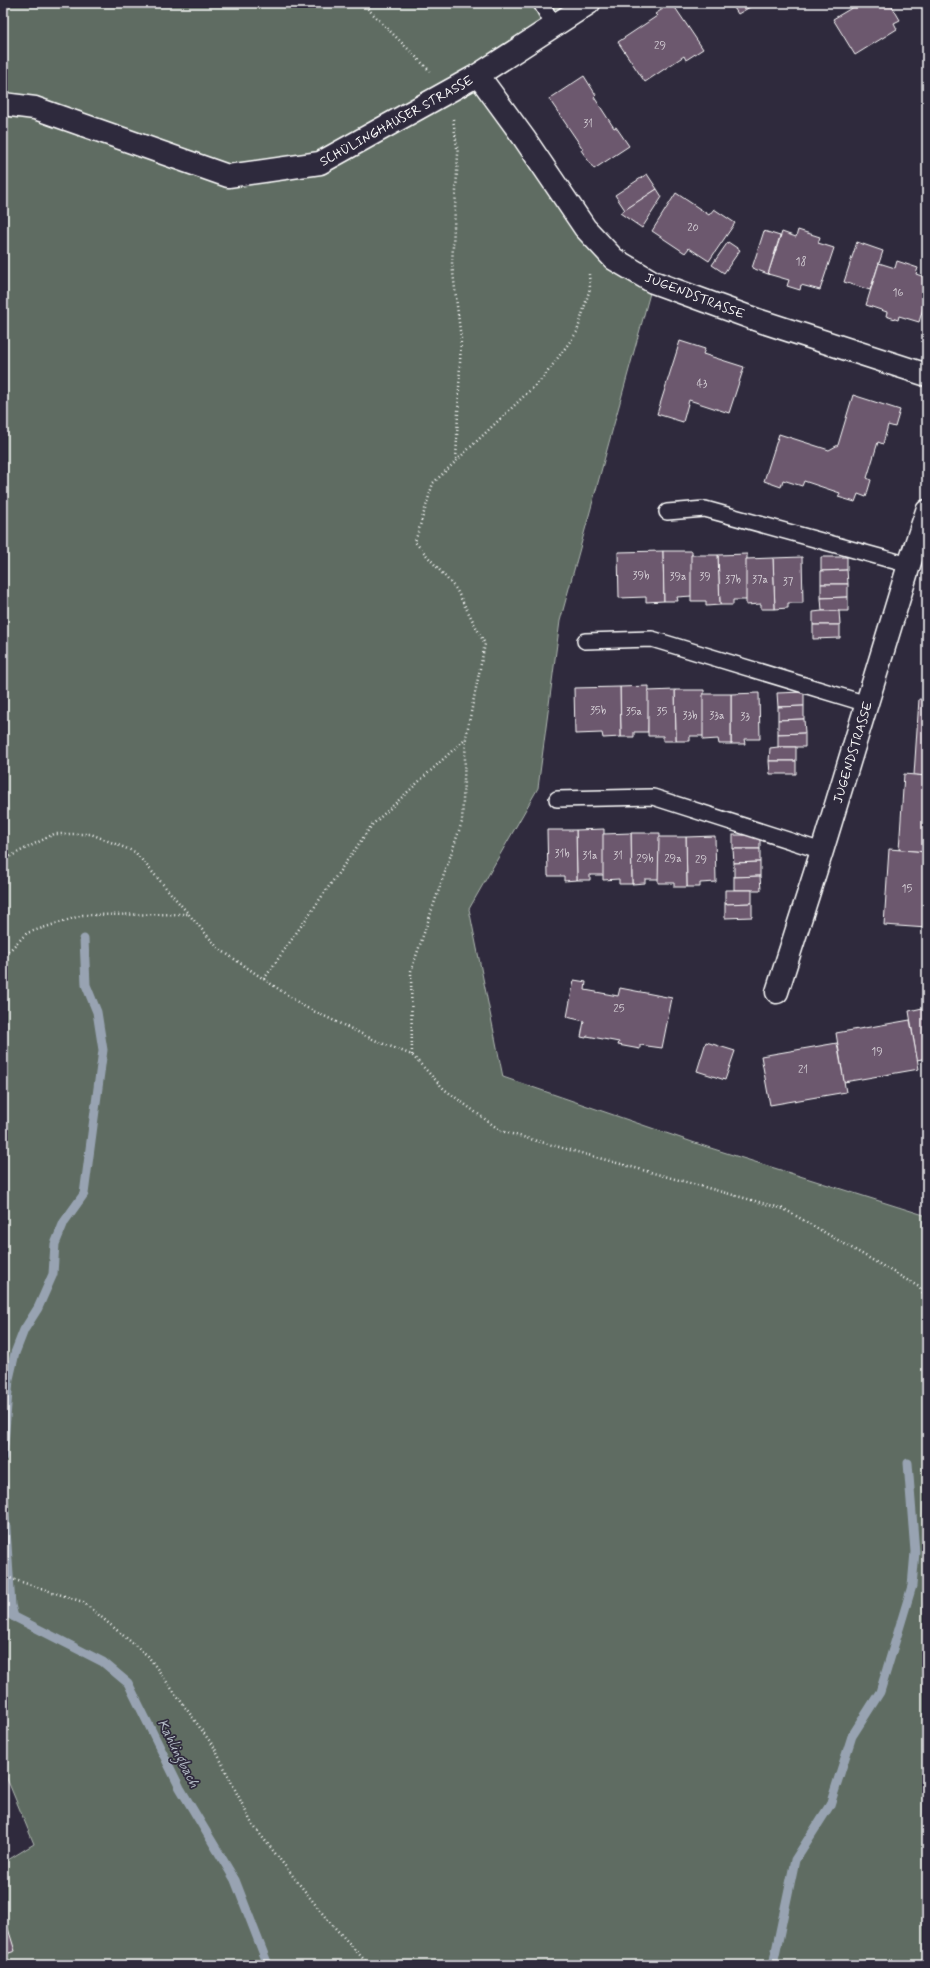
<svg xmlns="http://www.w3.org/2000/svg" width="930" height="1968" viewBox="0 0 930 1968" font-family="Mynerve,sans-serif">
  <style>
    .green { fill: #5e6c62; stroke: #aeb6b0 }
    .lines { fill: none; stroke-linecap: round; stroke-linejoin: round }
    .stream { stroke: #98a3b2; stroke-width: 9 }
    .building { fill: #6c586e; stroke: #fff }
    .service-casing { stroke: #fff; stroke-width: 18 }
    .minor-casing { stroke: #fff; stroke-width: 25 }
    .path { stroke: #fff; stroke-width: 2.5; stroke-dasharray: 1 3; stroke-linecap: butt }
    .service { stroke: #2f2a3d; stroke-width: 15 }
    .minor { stroke: #2f2a3d; stroke-width: 22 }
    .labels { text-anchor: middle; stroke-width: 3.5; stroke-linejoin: round; paint-order: stroke }
    .number-label { font-size: 11px; fill: #dad5db }
    .street-label { font-size: 13px; fill: #fff; stroke: #2f2a3d }
    .water-label { font-size: 14px; font-style: italic; fill: #b2bac5; stroke: #2f2a3d }
  </style>
  <rect width="100%" height="100%" fill="#2f2a3d"/>
  <filter id="ink" filterUnits="userSpaceOnUse"><feTurbulence type="fractalNoise" baseFrequency=".025" numOctaves="2"/><feDisplacementMap in="SourceGraphic" scale="8" xChannelSelector="R" yChannelSelector="G"/><feConvolveMatrix kernelMatrix="1 2 1 2 8 2 1 2 1" color-interpolation-filters="sRGB"/></filter>
  <g filter="url(#ink)">
    <polygon class="green" points="3,3 589,3 478,75 585,228 653,282 560,621 538,788 469,909 503,1077 701,1145 927,1216 927,1965 3,1965 3,1863 34,1844 3,1769"/>
    <g class="lines">
      <g class="stream">
        <polyline points="3,1457 9,1379 15,1353 24,1330 38,1308 53,1274 55,1244 64,1222 84,1194 103,1050 97,1012 86,985 84,939"/>
        <polyline points="3,1484 11,1605 14,1617"/>
        <polyline points="3,1611 103,1662 128,1683 180,1788 235,1880 268,1965"/>
        <polyline points="773,1965 795,1860 830,1805 852,1736 880,1692 912,1586 915,1552 908,1463"/>
      </g>
    </g>
    <g class="building">
      <polygon points="672,3 703,49 686,60 684,56 645,82 618,42 657,16 655,14"/>
      <polygon points="731,3 757,3 738,14"/>
      <polygon points="860,3 890,3 900,20 894,23 897,29 855,55 833,19"/>
      <polygon points="584,76 596,95 594,97 614,128 616,127 629,146 594,169 581,150 583,149 549,99"/>
      <polygon points="647,174 657,189 625,210 615,195"/>
      <polygon points="657,189 662,197 642,228 620,213"/>
      <polygon points="676,193 709,215 714,209 735,223 709,261 689,248 685,253 652,231"/>
      <polygon points="798,230 820,237 818,243 834,248 820,290 801,285 800,290 787,286 789,280 768,274 782,232 796,237"/>
      <polygon points="764,231 780,236 768,274 752,268"/>
      <polygon points="728,242 740,250 724,273 712,265"/>
      <polygon points="857,242 883,251 870,290 844,282"/>
      <polygon points="897,261 918,268 916,274 927,278 927,295 919,322 899,316 898,320 886,316 887,312 866,305 879,263 895,268"/>
      <polygon points="680,341 705,349 703,354 744,367 729,413 689,400 683,422 657,414"/>
      <polygon points="853,395 900,410 895,427 888,425 883,444 878,442 867,478 871,480 866,497 858,494 855,502 838,497 840,493 804,481 802,486 783,480 781,487 764,481 779,434 829,450 838,445"/>
      <polygon points="663,551 664,601 646,602 646,597 619,598 618,552"/>
      <polygon points="663,551 692,551 692,596 677,597 678,601 664,601"/>
      <polygon points="747,554 747,600 733,600 733,605 720,605 718,555"/>
      <polygon points="691,555 718,555 720,605 706,606 706,601 691,601"/>
      <polygon points="802,557 803,603 788,603 788,608 775,609 773,558"/>
      <polygon points="821,557 847,557 847,570 821,571"/>
      <polygon points="773,558 775,609 761,609 761,604 746,605 746,559"/>
      <polygon points="847,570 848,584 821,584 821,571"/>
      <polygon points="821,584 848,584 848,597 821,598"/>
      <polygon points="848,597 848,611 822,611 821,598"/>
      <polygon points="822,611 839,611 840,625 813,625 813,612"/>
      <polygon points="813,625 840,625 840,638 813,639"/>
      <polygon points="649,686 648,732 634,732 634,737 621,737 620,687"/>
      <polygon points="620,687 621,737 603,738 602,733 575,734 574,688"/>
      <polygon points="675,690 704,690 704,736 690,736 690,741 676,741"/>
      <polygon points="675,690 676,741 663,741 663,736 648,736 648,691"/>
      <polygon points="804,692 804,706 778,707 777,693"/>
      <polygon points="759,693 760,739 744,739 745,744 731,744 731,694"/>
      <polygon points="703,694 731,694 731,744 719,744 718,739 703,740"/>
      <polygon points="919,699 927,700 927,776 914,775"/>
      <polygon points="804,706 804,719 778,720 778,707"/>
      <polygon points="804,719 805,733 778,734 778,720"/>
      <polygon points="805,733 805,747 778,747 778,734"/>
      <polygon points="778,747 796,747 796,761 769,761 770,748"/>
      <polygon points="769,761 796,761 796,774 770,774"/>
      <polygon points="904,774 927,776 927,852 899,850"/>
      <polygon points="604,829 604,875 590,875 590,880 577,880 576,830"/>
      <polygon points="547,830 576,830 577,880 564,881 564,876 548,876"/>
      <polygon points="631,833 660,833 659,879 645,879 645,883 632,884"/>
      <polygon points="631,833 632,884 619,884 619,879 603,880 603,834"/>
      <rect x="733" y="835" width="27" height="14"/>
      <polygon points="715,836 716,882 700,883 700,887 687,887 686,837"/>
      <polygon points="659,837 686,837 687,887 674,887 674,883 658,883"/>
      <polygon points="733,849 760,849 760,862 734,863"/>
      <polygon points="889,849 927,852 927,928 884,925"/>
      <polygon points="760,862 760,876 734,877 734,863"/>
      <polygon points="760,876 761,890 734,890 734,877"/>
      <polygon points="725,890 752,890 752,903 725,904"/>
      <polygon points="752,903 752,917 725,918 725,904"/>
      <polygon points="574,980 586,982 585,990 618,996 620,988 672,998 662,1048 640,1045 640,1049 618,1045 619,1042 587,1036 586,1038 581,1037 584,1021 567,1017"/>
      <polygon points="927,1007 927,1058 917,1060 909,1011"/>
      <polygon points="910,1020 919,1069 844,1082 836,1033"/>
      <polygon points="706,1042 735,1051 725,1080 697,1071"/>
      <polygon points="837,1043 846,1092 770,1105 761,1056"/>
      <polygon points="6,1922 15,1951 3,1955 3,1923"/>
    </g>
    <g class="lines">
      <defs>
        <g id="service">
          <polyline points="541,3 554,26"/>
          <polyline points="667,512 705,509 909,565"/>
          <polyline points="585,641 652,639 867,704"/>
          <polyline points="557,799 653,797 822,851"/>
        </g>
        <g id="minor">
          <polyline points="478,75 524,138 585,228 614,259 653,282 760,321 927,375"/>
          <polyline points="3,104 35,108 228,176 320,163 478,75 589,3"/>
          <polyline points="777,992 822,851 909,565 927,511"/>
        </g>
      </defs>
      <use href="#service" class="service-casing"/>
      <use href="#minor" class="minor-casing"/>
      <g class="path">
        <polyline points="362,3 430,71"/>
        <polyline points="453,119 458,154 452,264 461,339 456,461"/>
        <polyline points="3,860 54,834 91,834 135,852 218,948 305,1007 379,1042 412,1055 444,1089 501,1131 784,1209 919,1287 927,1299"/>
        <polyline points="3,957 27,933 83,915 189,914"/>
        <polyline points="264,979 372,825 466,738"/>
        <polyline points="412,1055 411,971 462,822 466,737 485,644 456,589 415,542 433,483 543,378 577,332 590,288 589,274"/>
        <polyline points="3,1576 83,1602 148,1656 214,1747 252,1824 326,1918 369,1965"/>
      </g>
      <use href="#service" class="service"/>
      <use href="#minor" class="minor"/>
    </g>
  </g>
  <g class="labels">
    <g class="number-label">
      <text x="660" y="49">29</text>
      <text x="588" y="127">31</text>
      <text x="693" y="231">20</text>
      <text x="801" y="265">18</text>
      <text x="898" y="296">16</text>
      <text x="702" y="387">43</text>
      <text x="641" y="579">39b</text>
      <text x="678" y="580">39a</text>
      <text x="705" y="580">39</text>
      <text x="733" y="583">37b</text>
      <text x="760" y="583">37a</text>
      <text x="788" y="585">37</text>
      <text x="598" y="714">35b</text>
      <text x="634" y="715">35a</text>
      <text x="662" y="715">35</text>
      <text x="690" y="719">33b</text>
      <text x="717" y="719">33a</text>
      <text x="745" y="720">33</text>
      <text x="562" y="857">31b</text>
      <text x="590" y="859">31a</text>
      <text x="618" y="859">31</text>
      <text x="645" y="862">29b</text>
      <text x="673" y="862">29a</text>
      <text x="701" y="863">29</text>
      <text x="907" y="892">15</text>
      <text x="619" y="1012">25</text>
      <text x="877" y="1055">19</text>
      <text x="803" y="1073">21</text>
    </g>
    <g class="street-label">
      <text transform="translate(396 120) rotate(-29)" y="5">SCHÜLINGHAUSER STRASSE</text>
      <text transform="translate(695 295) rotate(21)" y="5">JUGENDSTRASSE</text>
      <text transform="translate(852 752) rotate(-73)" y="5">JUGENDSTRASSE</text>
    </g>
    <g class="water-label">
      <text transform="translate(179 1753) rotate(63)" y="5">Kahlingbach</text>
    </g>
  </g>
  <rect width="930" height="1968" fill="none" stroke="#2f2a3d" stroke-width="16"/>
  <rect x="8" y="8" width="914" height="1952" fill="none" stroke="#fff" stroke-width="1.5" filter="url(#ink)"/>
</svg>
